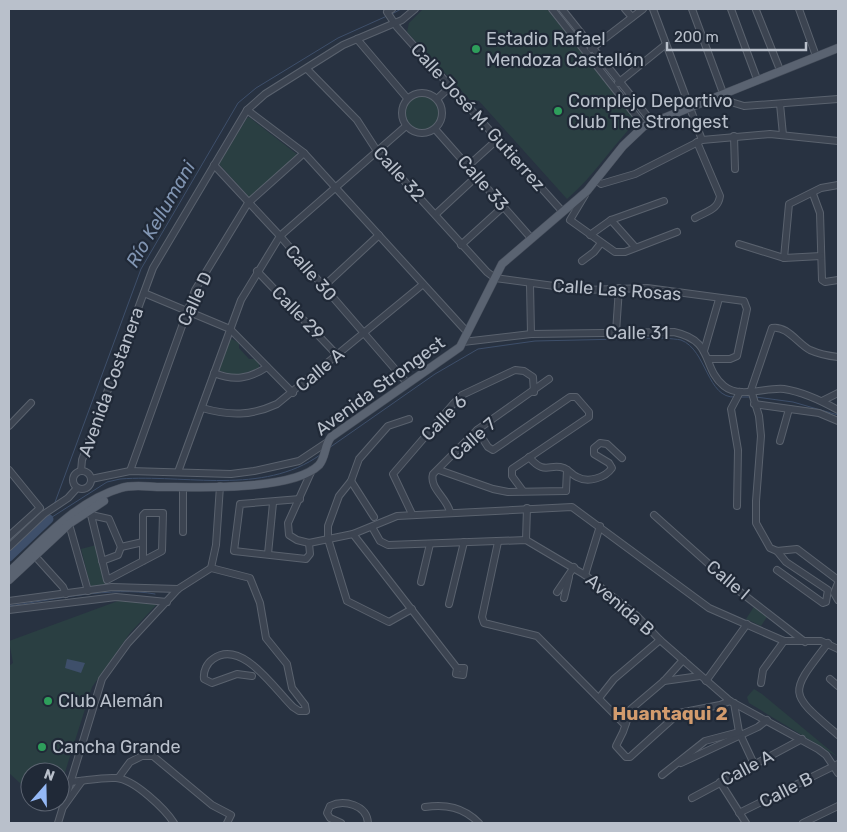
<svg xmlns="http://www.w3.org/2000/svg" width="847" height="832" viewBox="0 0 847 832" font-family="Rubik,sans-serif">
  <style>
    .green { fill: #2a3f42 }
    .water { fill: #3e4f6a }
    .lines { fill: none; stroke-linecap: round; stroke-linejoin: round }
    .stream { stroke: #3e4f6a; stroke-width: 1 }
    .river { stroke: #3e4f6a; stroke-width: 9 }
    .minor-casing { stroke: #5a626e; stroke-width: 8 }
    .major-casing { stroke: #454d5a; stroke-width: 9 }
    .minor { stroke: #3c4451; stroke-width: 6 }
    .major { stroke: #5a6371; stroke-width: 8 }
    .leisure-dot { fill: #2e9e5b; stroke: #202937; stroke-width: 2 }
    .labels { text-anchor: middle; stroke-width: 4.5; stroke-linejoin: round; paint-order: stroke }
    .poi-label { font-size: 18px; fill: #b9c0cb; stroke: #202937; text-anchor: start }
    .street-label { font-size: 18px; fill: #b9c0cb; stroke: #202937 }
    .water-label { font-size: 19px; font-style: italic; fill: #8195b2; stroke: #202937 }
    .neighbourhood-label { font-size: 19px; font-weight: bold; fill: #d29b6d; stroke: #202937 }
  </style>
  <rect width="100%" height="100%" fill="#283241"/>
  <g class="green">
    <path d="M 423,9 L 547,9 L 637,121 C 612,146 594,176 567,199 L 479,101 L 470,100 L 407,32 L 409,23 Z"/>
    <circle cx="422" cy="113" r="17"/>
    <polygon points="249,117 298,155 250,198 219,164 247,118"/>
    <polygon points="230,338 239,343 239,348 249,359 255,359 259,363 259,368 237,376 220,371 218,369"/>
    <polygon points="96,545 105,585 91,588 81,549"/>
    <polygon points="118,601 155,601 158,603 130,633 92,687 60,788 60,772 30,772 30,792 9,773 9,666 13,663 9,641"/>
    <polygon points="755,605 769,614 761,626 746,619"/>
    <polygon points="754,689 762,694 838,757 749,703 747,697"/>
  </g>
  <polygon class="water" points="67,659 85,663 81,673 65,668"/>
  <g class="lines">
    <g class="stream">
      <polyline points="392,14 401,9"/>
      <polyline points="741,397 750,397"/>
      <polyline points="756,397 793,402 838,415"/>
      <path d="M 329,448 L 435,374 L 478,349 L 535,341 L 666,338 C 671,339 677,339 681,340 C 707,350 707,399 735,397"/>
      <polyline points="54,505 141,269 238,103 256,88 338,38 387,16"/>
      <path d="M 49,519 L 107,482 L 120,479 C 186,474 262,496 320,455"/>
      <path d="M 9,606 C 52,600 113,586 155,594"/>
    </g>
    <polyline class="river" points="9,557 49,519"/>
    <defs>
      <g id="minor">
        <polyline points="392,9 387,12 397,27 562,211"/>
        <polyline points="552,9 644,126"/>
        <polyline points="562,9 652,122"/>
        <polyline points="625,9 632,17"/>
        <polyline points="653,9 702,140"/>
        <polyline points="692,9 723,93 731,102 744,106 838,99"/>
        <polyline points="731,9 757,79"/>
        <polyline points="799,9 816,56"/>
        <polyline points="756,10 780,70"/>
        <polyline points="357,39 407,98"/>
        <polyline points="591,49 643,9"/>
        <polyline points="307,69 357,120 377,151 487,272 495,278 584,290 647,288 744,301 747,309 737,356 730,359 708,359"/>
        <polyline points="618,83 665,45"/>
        <circle cx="422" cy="113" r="20"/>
        <polyline points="437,99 451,86"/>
        <polyline points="780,104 783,135"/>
        <polyline points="247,110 304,153 467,332"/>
        <polyline points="435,129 531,238"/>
        <polyline points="734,136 735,169"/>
        <polyline points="214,165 280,236 407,383"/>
        <polyline points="468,166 499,138"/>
        <polyline points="596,180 601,184 635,174 702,140 770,134 838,141"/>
        <polyline points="813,194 820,213 822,280 825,282 838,280"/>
        <polyline points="585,195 570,220 615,252 625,252 677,232"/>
        <polyline points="436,214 477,176"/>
        <path d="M 695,218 C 707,211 718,210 720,196 L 697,142"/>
        <polyline points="611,220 635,247"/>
        <polyline points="590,235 611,220 664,201"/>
        <polyline points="739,244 784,258 821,256"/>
        <polyline points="461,245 504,206"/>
        <polyline points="784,258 789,204 821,188 838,185"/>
        <polyline points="582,261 594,252 601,243"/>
        <polyline points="257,271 338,356"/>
        <polyline points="530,284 531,334"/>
        <polyline points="323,287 379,235"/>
        <polyline points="144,293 230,329 293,393"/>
        <polyline points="616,332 619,288"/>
        <path d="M 463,342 L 531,334 L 674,332 C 715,341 701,367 724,386 C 740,399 766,387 784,389 C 803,392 822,401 838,410"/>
        <polyline points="704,351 719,299"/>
        <path d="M 838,357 C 829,356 819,354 810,350 C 798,344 787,325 772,328 L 751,390 L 759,416 L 761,436 L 756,501 L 756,523 L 770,548 L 777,551 L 797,549 L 838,580"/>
        <path d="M 214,373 C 234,381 249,379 267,367"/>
        <polyline points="822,401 838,393"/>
        <polyline points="754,404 819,413 838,421"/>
        <path d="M 202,408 C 230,416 251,416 277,404 L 422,285"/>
        <polyline points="409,419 388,426 359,459 351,481 339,496 328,526 328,539 347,601 389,622 412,609"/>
        <polyline points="9,426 31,403"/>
        <polyline points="477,430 488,447 493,450 570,397 576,397 589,412 589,417 512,469 512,476 523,491"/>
        <polyline points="780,441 789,409"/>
        <path d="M 529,457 C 545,476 549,463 564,468 C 569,470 572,475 577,477 C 588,483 605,478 612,468 L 609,463 L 594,454 L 594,448 L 600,443 L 607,444 L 622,458"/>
        <polyline points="9,470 40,508 9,536"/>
        <polyline points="312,470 288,523 289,535 297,540 309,543 353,534 397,516 572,507 709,608 784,641 821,641 838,649"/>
        <polyline points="439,470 493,489 508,492 566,491 567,470"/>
        <circle cx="82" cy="480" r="9"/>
        <polyline points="81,471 82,460 153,268 247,110 265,94 343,45 402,20 415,9"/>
        <polyline points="130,471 195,290 248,203 304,153"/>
        <polyline points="178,472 241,300 280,236 406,126"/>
        <polyline points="91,479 130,471 231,474 254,471 299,461 326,443"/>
        <polyline points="351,481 374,517"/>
        <polyline points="183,487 183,532"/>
        <polyline points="300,499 240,504 234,551 306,559 310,554 309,543"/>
        <polyline points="737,506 738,450 731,409 740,392"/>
        <polyline points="89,512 91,515 109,519 121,547 143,542"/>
        <path d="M 450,512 C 447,498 429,488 433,474 L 477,430 L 549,379"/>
        <polyline points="412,514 393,474 454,403 462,395 515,370 524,371 533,377 534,392"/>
        <polyline points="91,515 107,580 162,551 163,513 145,513 143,515 143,561"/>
        <polyline points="654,515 739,591 805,642"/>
        <polyline points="69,524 88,591"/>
        <polyline points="372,527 380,541 388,545 526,540 585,575 637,616 660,640 730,701 818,749 826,755 838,773"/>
        <polyline points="353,534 457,668 456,674 463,675 464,668 457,668"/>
        <polyline points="526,540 527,508"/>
        <polyline points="498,542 482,617 484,623 537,636 625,725"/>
        <polyline points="9,547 44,514 68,498 77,488"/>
        <polyline points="268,554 273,503"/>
        <polyline points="35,556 63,587 66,594"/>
        <polyline points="102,561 118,555 121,547"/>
        <path d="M 211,568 L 250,578 L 260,603 L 266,638 L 287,664 L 292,688 L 305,705 L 306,711 L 299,711 L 293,707 C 275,690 242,638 213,659 C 207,663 203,671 204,679 L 212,683 L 237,674 L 252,676"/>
        <polyline points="777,570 823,603 826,602 828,590 786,562 777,551"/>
        <polyline points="585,575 600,526"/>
        <polyline points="421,582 430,544"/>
        <polyline points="838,583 834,593 838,600"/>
        <polyline points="557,592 574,567"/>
        <polyline points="564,598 569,577"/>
        <polyline points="9,601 112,587 178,589"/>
        <polyline points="449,604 464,542"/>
        <polyline points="9,610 116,597 167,602"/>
        <path d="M 828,643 C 788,695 788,692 838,735"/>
        <polyline points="683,660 664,681 631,709 623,732 616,746 626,757 630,757 679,713 720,705 730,701"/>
        <polyline points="830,679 838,686"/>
        <polyline points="664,681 700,676"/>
        <polyline points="706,681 747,624"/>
        <polyline points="761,683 763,670 784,641"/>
        <polyline points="599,698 614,679 660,640"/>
        <polyline points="734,703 739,732 754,764"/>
        <polyline points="681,763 758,727 767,720"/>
        <polyline points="662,775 705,741 739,732"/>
        <polyline points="119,777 130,762 142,756 153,756 212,805 231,815 227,823"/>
        <path d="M 69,782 C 85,781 101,777 116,778 C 134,779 165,809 174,823"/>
        <polyline points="720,782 746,823"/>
        <polyline points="692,798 802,739"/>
        <polyline points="64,806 82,781"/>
        <path d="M 425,807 C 446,804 463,807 479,823"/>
        <polyline points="739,813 838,764"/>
        <polyline points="58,823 102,679 128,643 178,589 211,568 216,545 220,486"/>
        <path d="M 341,823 L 330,818 L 327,813 L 330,806 C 344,799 367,805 368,823"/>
        <polyline points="803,823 838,806"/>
      </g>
      <g id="major">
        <path d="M 9,572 C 42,541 76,501 121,488 C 133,484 149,487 162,487 C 198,487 293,491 319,465 C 326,457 324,446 331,437 L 460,347 L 502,264 L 587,191 L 623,146 L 644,126 L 838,48"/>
        <polyline points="9,580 69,524 104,501"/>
      </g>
    </defs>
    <use href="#minor" class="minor-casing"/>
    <use href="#major" class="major-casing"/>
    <use href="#minor" class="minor"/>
    <use href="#major" class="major"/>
  </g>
  <g class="leisure-dot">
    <circle cx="476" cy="49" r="5"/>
    <circle cx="558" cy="111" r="5"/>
    <circle cx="48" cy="701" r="5"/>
    <circle cx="42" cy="747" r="5"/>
  </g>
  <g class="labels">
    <g class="poi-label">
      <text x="486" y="45">Estadio Rafael<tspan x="486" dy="21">Mendoza Castellón</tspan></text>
      <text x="568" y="107">Complejo Deportivo<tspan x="568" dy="21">Club The Strongest</tspan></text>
      <text x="58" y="707">Club Alemán</text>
      <text x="52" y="753">Cancha Grande</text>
    </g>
    <g class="street-label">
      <text transform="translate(478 117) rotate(48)" y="6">Calle José M. Gutierrez</text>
      <text transform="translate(399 174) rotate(48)" y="6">Calle 32</text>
      <text transform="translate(483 183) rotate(49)" y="6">Calle 33</text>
      <text transform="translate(311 273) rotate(49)" y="6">Calle 30</text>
      <text transform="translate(617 290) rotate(4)" y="6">Calle Las Rosas</text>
      <text transform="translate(195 299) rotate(-65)" y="6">Calle D</text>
      <text transform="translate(298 313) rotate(46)" y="6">Calle 29</text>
      <text x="637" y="339">Calle 31</text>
      <text transform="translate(320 370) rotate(-40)" y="6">Calle A</text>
      <text transform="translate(111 382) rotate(-70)" y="6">Avenida Costanera</text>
      <text transform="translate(380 386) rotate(-36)" y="6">Avenida Strongest</text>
      <text transform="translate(444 418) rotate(-45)" y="6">Calle 6</text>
      <text transform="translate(473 439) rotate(-41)" y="6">Calle 7</text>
      <text transform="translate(728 580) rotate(40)" y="6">Calle I</text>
      <text transform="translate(620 605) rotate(41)" y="6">Avenida B</text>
      <text transform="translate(747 768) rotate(-28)" y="6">Calle A</text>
      <text transform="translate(786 790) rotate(-27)" y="6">Calle B</text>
    </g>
    <g class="water-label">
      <text transform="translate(160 214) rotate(-60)" y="7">Río Kellumani</text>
    </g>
    <g class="neighbourhood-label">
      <text x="670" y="720">Huantaqui 2</text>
    </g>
  </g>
  <rect width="847" height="832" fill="none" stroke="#b9c0cb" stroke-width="20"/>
  <g transform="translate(45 787) rotate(20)"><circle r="24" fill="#202937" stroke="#5d6572"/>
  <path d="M0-4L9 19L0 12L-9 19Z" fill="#94b8f5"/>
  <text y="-8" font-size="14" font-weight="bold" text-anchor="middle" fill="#b9c0cb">N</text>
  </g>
  <path d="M667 42v8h139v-8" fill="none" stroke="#b9c0cb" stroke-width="2.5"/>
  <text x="674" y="42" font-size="15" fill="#b9c0cb" stroke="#202937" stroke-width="4" paint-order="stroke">200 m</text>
</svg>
